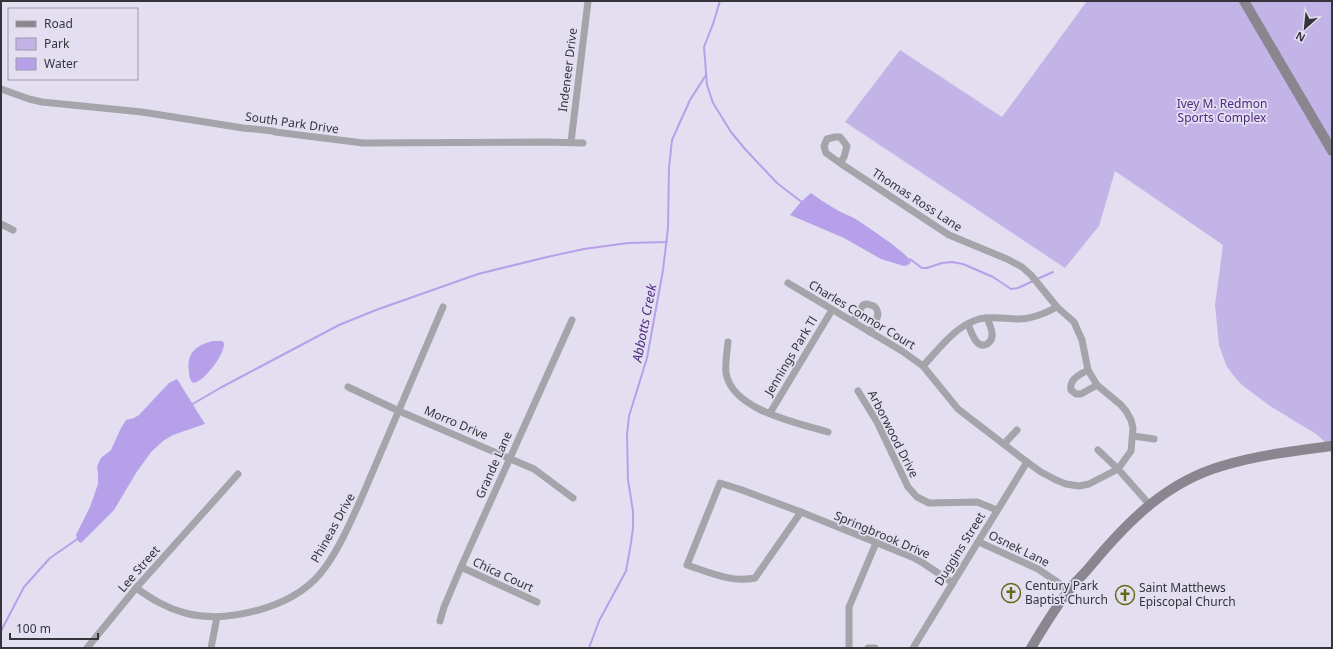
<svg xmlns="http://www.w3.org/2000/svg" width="1333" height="649" viewBox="0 0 1333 649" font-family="'Noto Sans',sans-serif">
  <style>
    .green { fill: #c3b4e8 }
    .water { fill: #b7a0ea }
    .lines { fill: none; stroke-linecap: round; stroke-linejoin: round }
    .stream { stroke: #b7a0ea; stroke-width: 2 }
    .street { stroke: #a6a4ab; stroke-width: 7 }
    .secondary { stroke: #898690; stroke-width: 10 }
    .labels { text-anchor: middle; stroke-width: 3.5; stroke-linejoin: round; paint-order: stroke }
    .street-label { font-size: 12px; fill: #35343a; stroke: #e3def0 }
    .park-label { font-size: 12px; fill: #4d2b80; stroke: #e3def0 }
    .poi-label { font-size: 12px; fill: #35343a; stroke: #e3def0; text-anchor: start }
    .water-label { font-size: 13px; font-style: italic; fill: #4e2c81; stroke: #e3def0 }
  </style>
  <rect width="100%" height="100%" fill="#e3def0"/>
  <polygon class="green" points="1087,1 1332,1 1332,446 1325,447 1324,441 1316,434 1270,406 1242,385 1233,375 1226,365 1219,345 1215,305 1223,245 1115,171 1099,226 1065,268 845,122 900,50 1002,117"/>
  <g class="water">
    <path d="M 811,193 C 818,198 825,203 832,207 C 838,211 845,214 852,217 C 861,222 909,254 911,262 L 908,265 L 904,266 L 881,259 L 844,238 L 790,215 L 801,202 Z"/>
    <path d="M 213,341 L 222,341 L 224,343 C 225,354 204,382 193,383 C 190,380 189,377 189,372 C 186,353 196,345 213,341 Z"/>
    <polygon points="177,379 205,424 173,435 163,441 151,452 136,473 114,510 81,543 78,541 76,535 90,507 98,484 98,473 97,467 99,462 101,458 111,450 121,428 126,420 134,418 139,415 169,383"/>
  </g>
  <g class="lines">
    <g class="stream">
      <polyline points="720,1 713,24 704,47 707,85 713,103 731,132 745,149 777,183 803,203"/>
      <polyline points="910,259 922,268 927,268 942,263 952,262 963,264 993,277 1011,289 1018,288 1033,281"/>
      <polyline points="1037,279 1053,272"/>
      <polyline points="191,405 220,388 339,325 376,310 478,274 547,257 584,249 628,243 667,242"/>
      <polyline points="1,631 24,587 50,558 76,540 78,538"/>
      <polyline points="589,648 599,621 626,571 631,543 633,528 633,511 628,480 627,435 629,416 647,358 663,270 668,228 669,168 672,140 690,100 706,75"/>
    </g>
    <g class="street">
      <polyline points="1,89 29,99 42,102 142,112 243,128 273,131 275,132 363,143 545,142 583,143"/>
      <polyline points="571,142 588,1"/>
      <polyline points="1,224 13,230"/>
      <polyline points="788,283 902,351 923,366 958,409 1027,462 1041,472 1056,480 1066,484 1079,486 1089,484 1118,469 1131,451 1133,428 1131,420 1126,411 1121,405 1097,385 1088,370 1082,340 1074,322 1057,307 1031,275 1022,267 1007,259 949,235 840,163 826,153 824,146 827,139 835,137 840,137 847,146 844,157 840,163"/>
      <path d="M 853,321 L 863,305 L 867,304 L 874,306 C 883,314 874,323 870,332"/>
      <path d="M 968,324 C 971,331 976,350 987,344 C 990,342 992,339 992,336 C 993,331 989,323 987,318"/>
      <path d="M 728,342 C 727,352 725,363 726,373 C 732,410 797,423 828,432"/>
      <path d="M 923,366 C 939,349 955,326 979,319 C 993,316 1006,319 1019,319 C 1033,319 1046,313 1057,307"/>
      <path d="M 1088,370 C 1079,375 1069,379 1071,390 L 1076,394 L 1081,394 L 1097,385"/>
      <polyline points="348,387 399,411 534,469 573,498"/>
      <polyline points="858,391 877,422 908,487 917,497 929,503 977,502 997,510"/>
      <polyline points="770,413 832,310"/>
      <polyline points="1133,436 1154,439"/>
      <polyline points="1004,444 1017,430"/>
      <polyline points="1098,450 1118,469 1149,504"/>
      <path d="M 720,483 L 742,490 L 801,512 L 755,578 C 732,583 708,572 687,565 Z"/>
      <polyline points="801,512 912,557 923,563 953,583"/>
      <polyline points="979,542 1038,569 1069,590"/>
      <polyline points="461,567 537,602"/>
      <path d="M 136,588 C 152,599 166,608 185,613 C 227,624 291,608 320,574 C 338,552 349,525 361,499 L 443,307"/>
      <polyline points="440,621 444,607 461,567 572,320"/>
      <polyline points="87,648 136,588 238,474"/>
      <polyline points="211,648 217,617"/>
      <polyline points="849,648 849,607 876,543"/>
      <polyline points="868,648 875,648"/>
      <polyline points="913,648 1027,462"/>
    </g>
    <g class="secondary">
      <polyline points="1244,1 1332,151"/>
      <path d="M 1031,648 C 1043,628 1055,608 1069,590 C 1077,580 1086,572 1093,563 C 1129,520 1167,482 1222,466 C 1258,455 1295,451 1332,446"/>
    </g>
  </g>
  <defs>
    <symbol id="church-ring" viewBox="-11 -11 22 22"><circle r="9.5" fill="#e3def0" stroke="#606d16" stroke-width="1.5"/><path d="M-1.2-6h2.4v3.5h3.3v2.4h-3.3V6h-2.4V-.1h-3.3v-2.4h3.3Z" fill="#606d16"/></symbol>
  </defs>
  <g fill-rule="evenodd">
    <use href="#church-ring" x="1000" y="582" width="22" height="22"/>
    <use href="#church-ring" x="1114" y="584" width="22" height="22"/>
  </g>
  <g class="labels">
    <g class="street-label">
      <text transform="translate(568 70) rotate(-83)" y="4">Indeneer Drive</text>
      <text transform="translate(292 123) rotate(8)" y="4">South Park Drive</text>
      <text transform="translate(917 200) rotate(33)" y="4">Thomas Ross Lane</text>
      <text transform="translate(862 315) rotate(31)" y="4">Charles Connor Court</text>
      <text transform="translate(791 356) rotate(-59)" y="4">Jennings Park Tl</text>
      <text transform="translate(456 423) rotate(23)" y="4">Morro Drive</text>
      <text transform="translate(893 434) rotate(63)" y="4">Arborwood Drive</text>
      <text transform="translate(494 465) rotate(-66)" y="4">Grande Lane</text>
      <text transform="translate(333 528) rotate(-61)" y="4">Phineas Drive</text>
      <text transform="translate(882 535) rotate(23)" y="4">Springbrook Drive</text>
      <text transform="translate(960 549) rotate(-58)" y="4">Duggins Street</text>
      <text transform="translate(1019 549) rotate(26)" y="4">Osnek Lane</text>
      <text transform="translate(139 569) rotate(-49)" y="4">Lee Street</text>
      <text transform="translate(503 575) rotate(25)" y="4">Chica Court</text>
    </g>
    <g class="park-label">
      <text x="1222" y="108">Ivey M. Redmon<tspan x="1222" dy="14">Sports Complex</tspan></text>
    </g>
    <g class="poi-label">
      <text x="1025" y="590">Century Park<tspan x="1025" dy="14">Baptist Church</tspan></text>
      <text x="1139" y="592">Saint Matthews<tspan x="1139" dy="14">Episcopal Church</tspan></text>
    </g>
    <g class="water-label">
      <text transform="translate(644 323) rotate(-79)" y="5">Abbotts Creek</text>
    </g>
  </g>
  <rect width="1333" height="649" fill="none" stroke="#35343a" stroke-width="4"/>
  <rect x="8" y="8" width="130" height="72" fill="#e3def0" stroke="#9d9aa7"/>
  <rect x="16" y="21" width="20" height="6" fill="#898690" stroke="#9d9aa7"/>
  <text x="44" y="28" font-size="12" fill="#35343a">Road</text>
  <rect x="16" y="38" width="20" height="12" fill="#c3b4e8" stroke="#9d9aa7"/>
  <text x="44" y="48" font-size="12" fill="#35343a">Park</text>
  <rect x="16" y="58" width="20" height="12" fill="#b7a0ea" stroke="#9d9aa7"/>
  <text x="44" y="68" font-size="12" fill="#35343a">Water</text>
  <g transform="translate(1305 28) rotate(207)" stroke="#e3def0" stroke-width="3" paint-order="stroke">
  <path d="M0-3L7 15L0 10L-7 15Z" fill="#35343a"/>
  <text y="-6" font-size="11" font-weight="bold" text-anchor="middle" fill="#35343a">N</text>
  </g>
  <path d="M10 633v6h88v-6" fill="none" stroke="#35343a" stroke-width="2"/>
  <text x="16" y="633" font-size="12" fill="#35343a" stroke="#e3def0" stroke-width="3" paint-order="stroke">100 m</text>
</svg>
